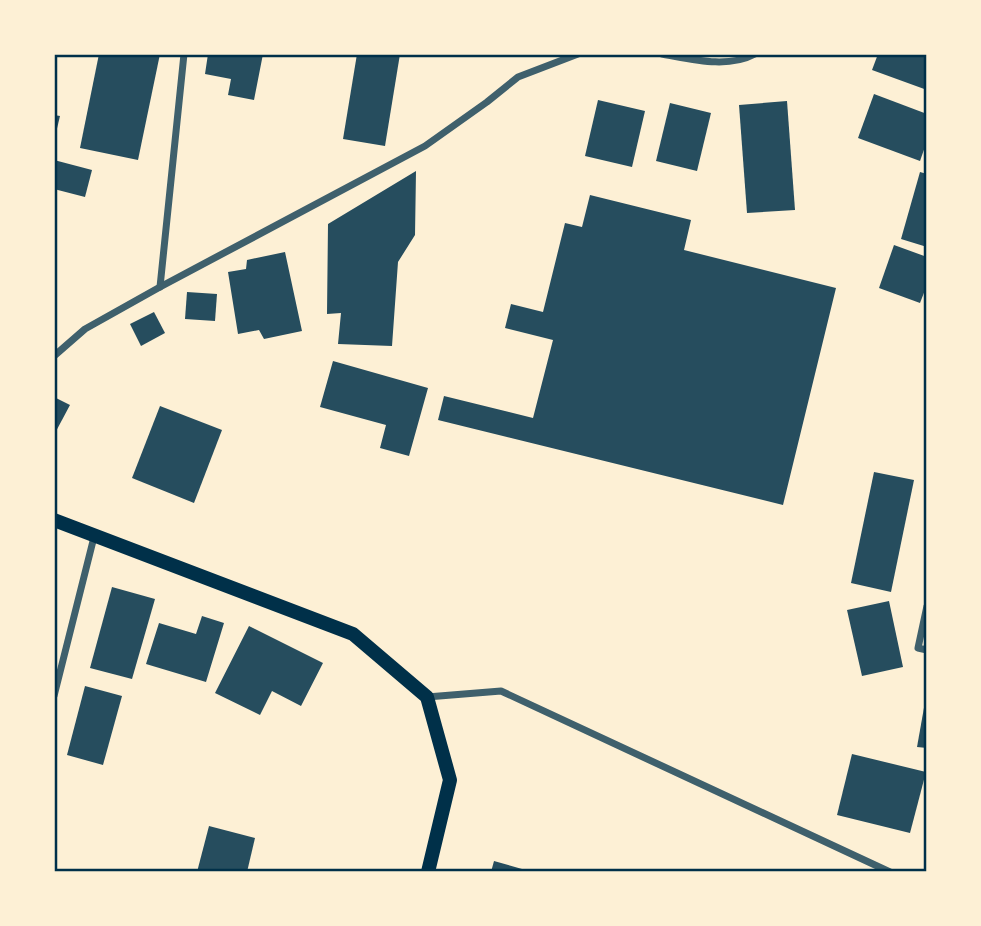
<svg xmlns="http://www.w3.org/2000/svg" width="981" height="926" viewBox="0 0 981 926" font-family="Arial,sans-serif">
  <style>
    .building { fill: #264d5e }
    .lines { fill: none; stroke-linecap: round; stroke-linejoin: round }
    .minor { stroke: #3f606c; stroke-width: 7 }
    .secondary { stroke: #003049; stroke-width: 14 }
    .neatline { fill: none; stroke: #003049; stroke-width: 2.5 }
  </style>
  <rect width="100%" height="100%" fill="#fdf0d5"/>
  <g class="building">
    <polygon points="99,54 160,54 138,160 80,148"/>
    <polygon points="208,54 263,54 254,100 228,95 231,79 205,74"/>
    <polygon points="357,54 400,54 385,146 343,139"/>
    <polygon points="878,54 927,54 927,90 872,70"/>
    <polygon points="874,94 927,114 927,141 920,161 858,138"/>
    <polygon points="598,100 645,111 632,167 585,156"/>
    <polygon points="787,101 795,210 747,213 739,105"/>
    <polygon points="670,103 711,113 697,171 656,161"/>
    <polygon points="54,115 60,116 55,137 54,137"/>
    <polygon points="54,160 92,170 85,197 54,189"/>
    <polygon points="416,171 415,235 398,262 392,346 338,344 341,313 327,314 328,224"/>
    <polygon points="920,172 927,174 927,247 901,239"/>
    <polygon points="590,195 691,220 684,250 836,288 783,505 438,420 444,396 533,418 553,340 505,328 511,304 543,312 565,223 582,227"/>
    <polygon points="894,245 927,257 927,285 920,303 879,288"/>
    <polygon points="285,252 302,331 264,339 259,330 238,334 228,272 246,269 247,260"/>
    <polygon points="187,292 217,294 215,321 185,319"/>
    <polygon points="154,312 165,333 141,346 130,324"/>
    <polygon points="333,361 428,388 409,456 380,448 386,425 320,407"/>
    <polygon points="54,397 70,405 54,435"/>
    <polygon points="160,406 222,430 194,503 132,478"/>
    <polygon points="874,472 914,480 891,592 851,583"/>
    <polygon points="112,587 155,599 132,679 90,668"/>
    <polygon points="889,601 903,667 862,676 847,610"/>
    <polygon points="202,616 224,623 206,682 146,664 159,623 196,634"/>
    <polygon points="249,626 323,663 301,706 272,691 260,715 215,693"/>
    <polygon points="85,686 122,696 103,765 67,755"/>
    <polygon points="925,702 927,702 927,748 917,747"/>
    <polygon points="852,754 926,772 910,833 837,815"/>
    <polygon points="209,826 255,838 247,872 197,872"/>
    <polygon points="494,861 529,871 529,872 491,872"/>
  </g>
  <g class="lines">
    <g class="minor">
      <path d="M 662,54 C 691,59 727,69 755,54"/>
      <polyline points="160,287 184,54"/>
      <polyline points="54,356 85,329 160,287 425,146 487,102 518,77 578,54"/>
      <polyline points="927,606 918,648 927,650"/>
      <polyline points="54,696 94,537"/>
      <polyline points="427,697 501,691 890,872"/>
    </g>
    <polyline class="secondary" points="54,520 353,634 427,697 450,780 428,872"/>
  </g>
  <rect width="981" height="926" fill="none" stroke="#fdf0d5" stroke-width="112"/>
  <rect x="56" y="56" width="869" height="814" class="neatline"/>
</svg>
